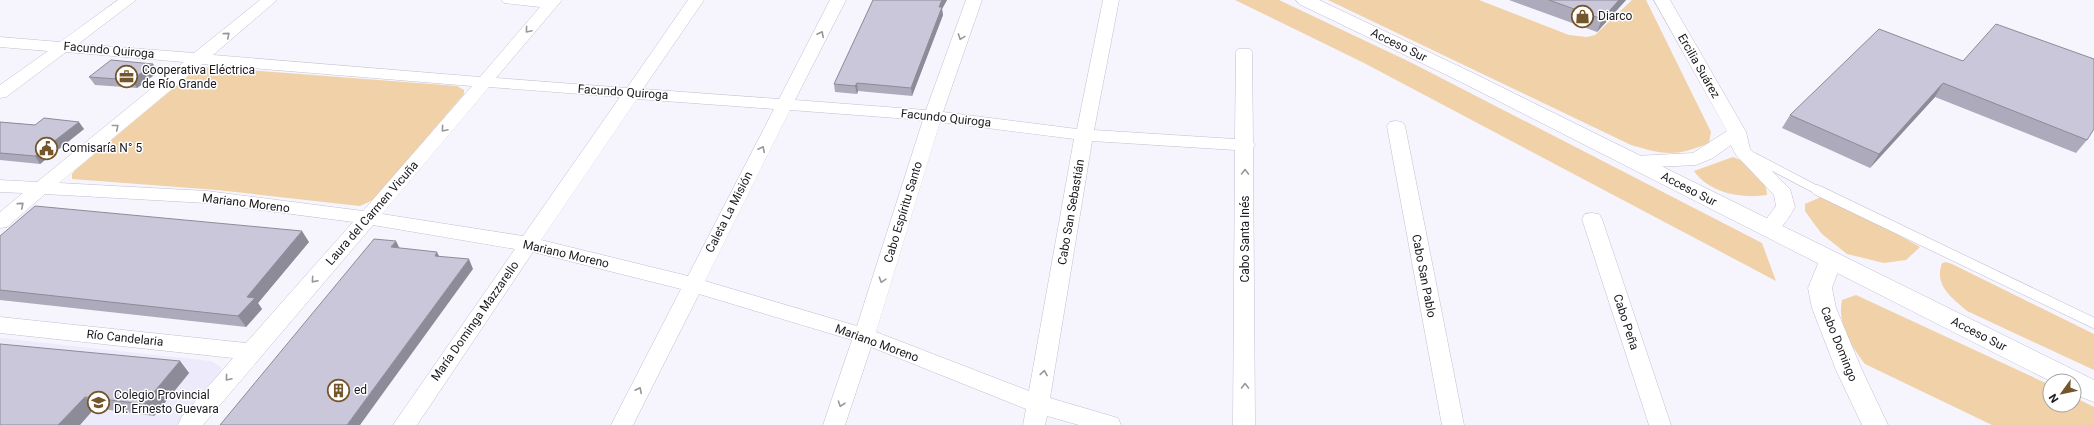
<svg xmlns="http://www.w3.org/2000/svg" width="2094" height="425" viewBox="0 0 2094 425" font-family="Roboto,sans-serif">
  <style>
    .built { fill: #edebfb }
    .green { fill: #f0d1a8 }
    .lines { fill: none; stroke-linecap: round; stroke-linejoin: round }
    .lane-far1-casing { stroke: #c1bfd1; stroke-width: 9 }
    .lane-casing { stroke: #c1bfd1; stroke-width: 11 }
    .street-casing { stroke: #c1bfd1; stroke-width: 1 }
    .secondary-casing { stroke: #c1bfd1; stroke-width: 1 }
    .primary-casing { stroke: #c1bfd1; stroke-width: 1 }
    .lane-far1 { stroke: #fff; stroke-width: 8 }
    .lane { stroke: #fff; stroke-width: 10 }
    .street { fill: #fff; fill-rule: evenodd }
    .secondary { fill: #fff; fill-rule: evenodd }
    .primary { fill: #fff; fill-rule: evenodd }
    .wall { fill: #adabbb }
    .shaded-wall { fill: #8d8b98 }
    .building { fill: #c9c7d9; stroke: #8d8b98 }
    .oneway { stroke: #98989a }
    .labels { text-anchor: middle; stroke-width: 3; stroke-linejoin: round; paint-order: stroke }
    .poi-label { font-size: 12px; fill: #19191f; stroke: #fff; text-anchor: start }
    .street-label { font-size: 12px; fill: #19191f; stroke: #fff }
  </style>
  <rect width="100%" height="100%" fill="#f6f5fd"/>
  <polygon class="built" points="0,338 211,361 221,367 221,372 177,425 0,425"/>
  <g class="green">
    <polygon points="1235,0 1279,0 1412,63 1762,243 1776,281 1364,63"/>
    <path d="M 1328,0 L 1479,0 L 1569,35 L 1587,37 L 1595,35 L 1632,0 L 1646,0 L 1711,132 L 1709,143 C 1675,157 1665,155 1631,145 Z"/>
    <polygon points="210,67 457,86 464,90 464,94 373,200 360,206 217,190 72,179 72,174 74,171 194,71 202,68"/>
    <path d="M 1733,157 C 1749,163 1766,176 1767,195 C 1742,199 1709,193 1694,171 Z"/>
    <polygon points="1821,197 1848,207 1920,247 1906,260 1884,263 1847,254 1822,234 1815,225 1805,211 1805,204"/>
    <path d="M 1946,262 L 1952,264 L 2094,334 L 2094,370 L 1967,311 C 1951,297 1934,286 1942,263 Z"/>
    <path d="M 1856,295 L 2050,385 L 2050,405 L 2074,405 L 2074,397 L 2094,407 L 2094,425 L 1992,425 L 1865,364 C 1851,346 1837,324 1842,300 Z"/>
  </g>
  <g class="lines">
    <defs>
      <polyline id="lane-far1" points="1754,157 1819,191"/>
      <polyline id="lane" points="1817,190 2094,323"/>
      <g id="street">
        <path d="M 118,0 L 136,0 L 78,44 L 194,53 L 260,0 L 277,0 L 213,55 L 480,77 L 540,7 L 504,3 L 501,0 L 562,0 L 496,78 L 627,88 L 688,0 L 704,0 L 643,89 L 779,99 L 830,0 L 846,0 L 795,100 L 926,110 L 966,0 L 982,0 L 943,112 L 1077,129 L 1103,0 L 1119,0 L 1094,130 L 1235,139 L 1236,52 L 1238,49 L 1250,49 L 1252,52 L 1253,142 L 1255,145 L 1253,148 L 1255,425 L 1233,425 L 1235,150 L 1092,141 L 1050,398 L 1118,418 L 1121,425 L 1079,425 L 1047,416 L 1045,425 L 1023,425 L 1026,409 L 871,347 L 845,425 L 823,425 L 852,340 L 699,294 L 633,425 L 611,425 L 681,289 L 533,252 L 417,425 L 393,425 L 515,249 L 373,225 L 203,425 L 178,425 L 181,418 L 233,358 L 0,333 L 0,317 L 246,343 L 353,222 L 207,203 L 45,194 L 7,227 L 0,228 L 0,212 L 23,193 L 0,192 L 0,180 L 37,182 L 184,62 L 66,52 L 6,97 L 0,98 L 0,85 L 48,51 L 0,47 L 0,37 L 60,42 ZM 202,64 L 472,86 L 363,211 L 207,191 L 59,183 ZM 489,87 L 620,97 L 523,236 L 382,214 ZM 637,99 L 774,109 L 688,276 L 541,240 ZM 790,110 L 923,120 L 857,326 L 705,281 ZM 940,122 L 1074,139 L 1029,391 L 876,332 Z"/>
        <path d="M 1654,0 L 1670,0 L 1746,132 L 1750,149 L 1790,189 L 1795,207 C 1788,219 1778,238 1762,234 L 1759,229 L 1776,206 L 1774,195 L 1736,155 L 1731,145 L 1713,158 L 1696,165 L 1635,168 L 1629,166 L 1626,162 L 1629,158 L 1635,156 L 1693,153 L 1727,131 Z"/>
        <polygon points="1396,121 1402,122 1405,126 1464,425 1442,425 1387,126 1390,122"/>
        <polygon points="1592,213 1599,214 1602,219 1671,425 1649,425 1582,219 1585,214"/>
      </g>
      <polygon id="secondary" points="1830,252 1838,254 1842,260 1832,288 1836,308 1862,370 1888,425 1862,425 1836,370 1812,308 1808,288 1822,254"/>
      <polygon id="primary" points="1296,0 1319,0 1473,73 2082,374 2094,380 2094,402 2074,394 2074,381 2050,381 1459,81 1299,4"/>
    </defs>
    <use href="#lane-far1" class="lane-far1-casing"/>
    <use href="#lane" class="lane-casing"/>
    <use href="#street" class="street-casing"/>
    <use href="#secondary" class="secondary-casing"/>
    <use href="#primary" class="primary-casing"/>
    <use href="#lane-far1" class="lane-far1"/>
    <use href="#lane" class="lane"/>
    <use href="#street" class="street"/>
    <use href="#secondary" class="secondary"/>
    <use href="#primary" class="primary"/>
  </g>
  <g class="wall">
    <polygon points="873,0 947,0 942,9 943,15 912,96 858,91 857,94 835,92 834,84"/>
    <polygon points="1509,0 1626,0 1597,32"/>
    <polygon points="1963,61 2087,140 2076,153 1935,97 1870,168 1782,128 1790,115"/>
    <polygon points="153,64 158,72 137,88 95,85 89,77"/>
    <polygon points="0,122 84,129 40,164 0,160"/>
    <polygon points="0,236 309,242 258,303 262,309 246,327 0,300"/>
    <polygon points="180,361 189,373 154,416 95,408 0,425"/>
  </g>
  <g class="shaded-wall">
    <polygon points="942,0 947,0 942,9 943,15 912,96 911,88 939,7"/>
    <polygon points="1619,0 1626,0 1597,32 1602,19"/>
    <polygon points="153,64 158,72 137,88 132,80"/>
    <polygon points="857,83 858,91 857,94 855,86"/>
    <polygon points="1943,83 1935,97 1870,168 1879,154"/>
    <polygon points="79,122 84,129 40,164 35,156"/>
    <polygon points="302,231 309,242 258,303 262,309 246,327 238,316 247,297"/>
    <polygon points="396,241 401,251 391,247"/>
    <polygon points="437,252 442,262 435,256"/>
    <polygon points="469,259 473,269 360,425 347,425"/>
    <polygon points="180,361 189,373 154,416 144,404"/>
    <polygon points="85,397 95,408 80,425 58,425"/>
  </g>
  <g class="building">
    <polygon points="873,0 942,0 939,7 942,7 911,88 857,83 855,86 834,84"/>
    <polygon points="1549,0 1619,0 1602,19"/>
    <polygon points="1996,24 2094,59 2094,129 2087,140 1943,83 1879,154 1790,115 1879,29 1963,61"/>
    <polygon points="111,60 153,64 132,80 89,77"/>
    <polygon points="44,118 79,122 35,156 0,153 0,122 35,125"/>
    <polygon points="35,206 302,231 247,297 255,298 238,316 0,290 0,236"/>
    <polygon points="374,239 396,241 391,247 437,252 435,256 469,259 347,425 220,425"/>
    <polygon points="0,344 180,361 144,404 85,397 58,425 0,425"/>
  </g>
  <defs><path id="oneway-chevron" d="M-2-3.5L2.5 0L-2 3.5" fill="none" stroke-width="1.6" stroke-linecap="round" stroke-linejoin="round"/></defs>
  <g class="oneway">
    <use href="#oneway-chevron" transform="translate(528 30) rotate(130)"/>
    <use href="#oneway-chevron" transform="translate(821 34) rotate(-63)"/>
    <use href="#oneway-chevron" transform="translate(227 35) rotate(-40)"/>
    <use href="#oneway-chevron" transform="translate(961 37) rotate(110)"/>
    <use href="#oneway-chevron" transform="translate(116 127) rotate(-39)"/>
    <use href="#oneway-chevron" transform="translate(444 129) rotate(130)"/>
    <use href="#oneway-chevron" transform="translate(762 149) rotate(-63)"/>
    <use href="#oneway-chevron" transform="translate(1245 172) rotate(-90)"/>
    <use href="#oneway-chevron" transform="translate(21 205) rotate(-40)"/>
    <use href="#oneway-chevron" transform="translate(314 280) rotate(131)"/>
    <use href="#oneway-chevron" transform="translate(882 280) rotate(107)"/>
    <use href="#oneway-chevron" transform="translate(1044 373) rotate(-80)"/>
    <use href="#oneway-chevron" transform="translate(228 378) rotate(130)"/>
    <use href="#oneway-chevron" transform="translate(1245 386) rotate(-90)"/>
    <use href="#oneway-chevron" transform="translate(639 390) rotate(-63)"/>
    <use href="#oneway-chevron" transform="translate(841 404) rotate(109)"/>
  </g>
  <defs>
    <symbol id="shop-ring" viewBox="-11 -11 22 22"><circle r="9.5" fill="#fff" stroke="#75562b" stroke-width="1.5"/><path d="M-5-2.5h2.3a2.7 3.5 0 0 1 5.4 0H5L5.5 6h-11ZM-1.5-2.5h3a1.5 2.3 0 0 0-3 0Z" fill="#75562b"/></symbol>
    <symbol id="office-ring" viewBox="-11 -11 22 22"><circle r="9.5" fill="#fff" stroke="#75562b" stroke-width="1.5"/><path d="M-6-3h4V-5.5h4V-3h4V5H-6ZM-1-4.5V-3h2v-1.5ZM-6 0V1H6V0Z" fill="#75562b"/></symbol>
    <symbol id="civic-ring" viewBox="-11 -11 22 22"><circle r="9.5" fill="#fff" stroke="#75562b" stroke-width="1.5"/><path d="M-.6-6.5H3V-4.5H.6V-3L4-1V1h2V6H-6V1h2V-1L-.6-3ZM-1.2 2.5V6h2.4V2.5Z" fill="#75562b"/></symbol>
    <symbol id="building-ring" viewBox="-11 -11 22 22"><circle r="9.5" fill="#fff" stroke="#75562b" stroke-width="1.5"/><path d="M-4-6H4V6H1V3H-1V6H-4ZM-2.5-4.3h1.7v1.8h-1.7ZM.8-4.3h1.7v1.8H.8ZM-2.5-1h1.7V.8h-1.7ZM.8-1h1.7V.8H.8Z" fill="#75562b"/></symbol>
    <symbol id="school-ring" viewBox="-11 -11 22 22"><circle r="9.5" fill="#fff" stroke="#75562b" stroke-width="1.5"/><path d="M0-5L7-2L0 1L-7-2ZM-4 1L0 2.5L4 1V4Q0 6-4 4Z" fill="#75562b"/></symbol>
  </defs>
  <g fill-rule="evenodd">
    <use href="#shop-ring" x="1570" y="4" width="25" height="25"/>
    <use href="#office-ring" x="114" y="64" width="25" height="25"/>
    <use href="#civic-ring" x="34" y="136" width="25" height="25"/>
    <use href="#building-ring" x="326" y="378" width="25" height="25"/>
    <use href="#school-ring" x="86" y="390" width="25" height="25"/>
  </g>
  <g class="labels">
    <g class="poi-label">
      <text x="1598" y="20">Diarco</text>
      <text x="142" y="74">Cooperativa Eléctrica<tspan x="142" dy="14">de Río Grande</tspan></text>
      <text x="62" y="152">Comisaría N° 5</text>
      <text x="354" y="394">ed</text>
      <text x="114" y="399">Colegio Provincial<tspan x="114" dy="14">Dr. Ernesto Guevara</tspan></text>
    </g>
    <g class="street-label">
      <text transform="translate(1399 45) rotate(26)" y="4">Acceso Sur</text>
      <text transform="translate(109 50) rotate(5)" y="4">Facundo Quiroga</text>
      <text transform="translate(1699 66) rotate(60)" y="4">Ercilia Suárez</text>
      <text transform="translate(623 92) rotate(4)" y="4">Facundo Quiroga</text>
      <text transform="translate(946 118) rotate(6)" y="4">Facundo Quiroga</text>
      <text transform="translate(1689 189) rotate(27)" y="4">Acceso Sur</text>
      <text transform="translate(246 203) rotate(7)" y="4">Mariano Moreno</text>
      <text transform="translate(729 212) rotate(-63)" y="4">Caleta La Misión</text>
      <text transform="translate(903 212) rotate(-73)" y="4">Cabo Espíritu Santo</text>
      <text transform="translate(1071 212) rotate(-80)" y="4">Cabo San Sebastián</text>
      <text transform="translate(372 213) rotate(-49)" y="4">Laura del Carmen Vicuña</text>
      <text transform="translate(1245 239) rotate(-90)" y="4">Cabo Santa Inés</text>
      <text transform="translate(566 254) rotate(13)" y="4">Mariano Moreno</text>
      <text transform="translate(1424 276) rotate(79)" y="4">Cabo San Pablo</text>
      <text transform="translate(475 321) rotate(-55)" y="4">María Dominga Mazzarello</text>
      <text transform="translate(1626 322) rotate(72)" y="4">Cabo Peña</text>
      <text transform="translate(1979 334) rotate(27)" y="4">Acceso Sur</text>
      <text transform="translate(125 338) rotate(6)" y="4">Río Candelaria</text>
      <text transform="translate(877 343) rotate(20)" y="4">Mariano Moreno</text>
      <text transform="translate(1839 344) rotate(68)" y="4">Cabo Domingo</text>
    </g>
  </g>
  <g transform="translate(2062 393) rotate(237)"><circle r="19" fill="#ffffff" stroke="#a3a3a5"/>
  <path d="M0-3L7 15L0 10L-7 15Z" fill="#75562b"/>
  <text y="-6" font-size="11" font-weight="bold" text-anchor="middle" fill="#19191f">N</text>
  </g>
</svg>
